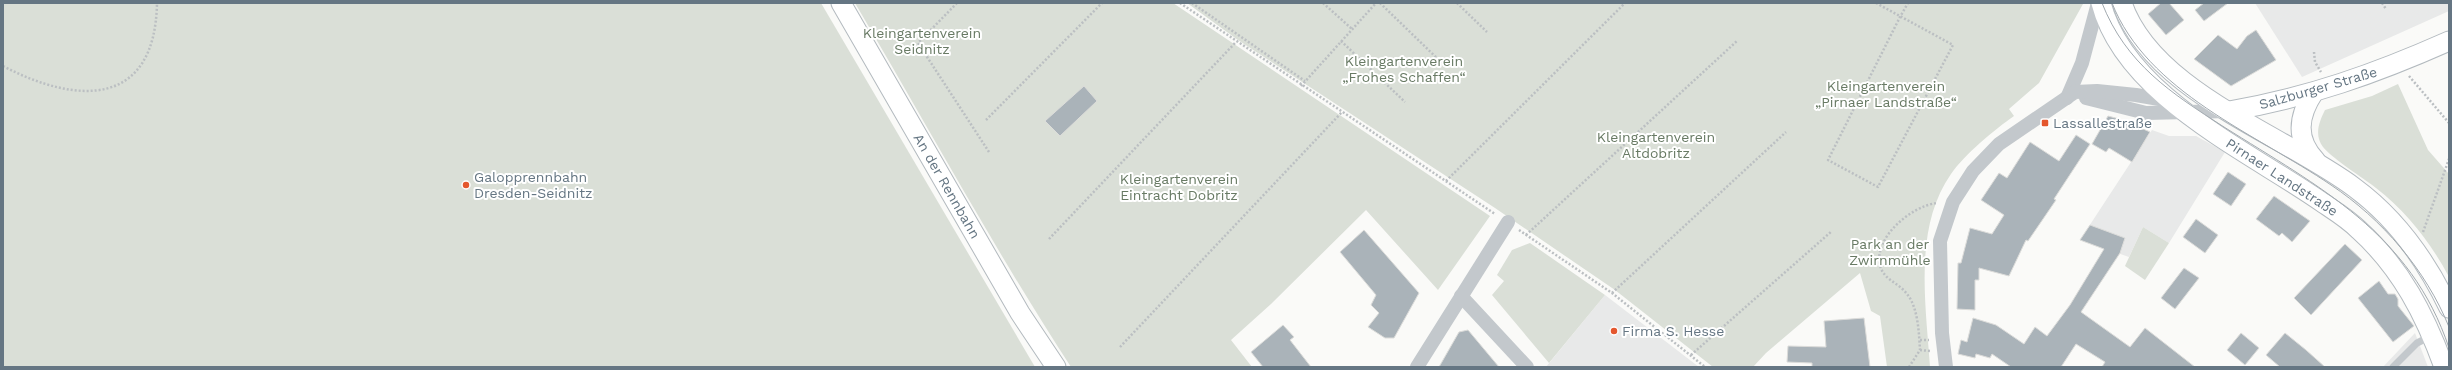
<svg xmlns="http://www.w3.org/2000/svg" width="2452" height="370" viewBox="0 0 2452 370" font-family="'Work Sans',sans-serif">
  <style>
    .built { fill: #e8e9e9 }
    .green { fill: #dadfd7 }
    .building { fill: #aab3b9; stroke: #dcdcda }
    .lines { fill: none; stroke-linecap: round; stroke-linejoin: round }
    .secondary-casing { stroke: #b3babf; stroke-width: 21 }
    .path { stroke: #bbbfc2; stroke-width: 2.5; stroke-dasharray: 2 2; stroke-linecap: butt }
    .lane { stroke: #c3c8cc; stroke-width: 7 }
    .street { stroke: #c3c8cc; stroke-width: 14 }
    .secondary { stroke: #fff; stroke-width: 19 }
    .tram { stroke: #a2aab0; stroke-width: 1 }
    .poi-dot { fill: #e4572e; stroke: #fff; stroke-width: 1.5 }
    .labels { text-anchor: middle; stroke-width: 4; stroke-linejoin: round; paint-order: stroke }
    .park-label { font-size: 14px; fill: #687a64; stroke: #fff }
    .street-label { font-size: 14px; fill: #657683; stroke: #fff }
    .poi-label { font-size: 14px; fill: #657683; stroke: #fff; text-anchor: start }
  </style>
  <rect width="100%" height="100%" fill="#fafaf8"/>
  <g class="built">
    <polygon points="2255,3 2449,3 2449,11 2302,77"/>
    <polygon points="2152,130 2169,136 2196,136 2225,152 2169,243 2143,227 2129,257 2080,240"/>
    <polygon points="1605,295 1699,367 1546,367"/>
    <polygon points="2415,333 2428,367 2383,367"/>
  </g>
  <g class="green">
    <polygon points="3,3 821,3 1035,367 3,367"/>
    <path d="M 855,3 L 1173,3 L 1490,216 L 1438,290 L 1366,210 L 1271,304 L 1231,340 L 1252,367 L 1071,367 C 994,249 927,125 855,3 Z"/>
    <path d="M 1187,3 L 2083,3 L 2083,4 L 2039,83 L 2009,109 L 2014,116 C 1994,130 1965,154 1951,174 C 1913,228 1926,305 1930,367 L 1887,367 L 1880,316 L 1871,311 L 1860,273 L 1766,353 L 1753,367 L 1713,367 L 1615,290 L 1495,208 L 1238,40 Z"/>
    <path d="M 2398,84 L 2428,150 L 2449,174 L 2449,277 C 2431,243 2407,212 2376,188 C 2362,177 2334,160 2323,147 C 2314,135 2319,122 2325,110 L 2372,96 Z"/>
    <polygon points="2143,227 2169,243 2145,280 2125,266"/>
    <polygon points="1530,243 1605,295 1549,363 1492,295 1504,281 1497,275 1512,250"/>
  </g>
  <g class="building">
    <polygon points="2161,3 2169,3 2184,20 2166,35 2148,14"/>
    <polygon points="2204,3 2228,3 2204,21 2195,10"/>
    <polygon points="2256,30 2276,60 2231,86 2194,59 2218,35 2237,49 2247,36"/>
    <polygon points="1084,86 1097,101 1060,136 1045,121"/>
    <polygon points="2108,116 2123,120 2150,132 2132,162 2109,148 2106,152 2092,144"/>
    <polygon points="2076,135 2090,144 2054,199 2056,200 2028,241 2026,240 2009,276 1979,268 1979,280 1975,280 1975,310 1957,309 1958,263 1961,263 1970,228 1992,234 2004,215 1981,200 1999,173 2007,178 2030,142 2059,161"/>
    <polygon points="2228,172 2246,184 2231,206 2213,194"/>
    <polygon points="2274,196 2310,221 2292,242 2282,233 2279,236 2256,219"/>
    <polygon points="2196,219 2218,235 2205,253 2183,237"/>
    <polygon points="2090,225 2125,238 2120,253 2081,312 2130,347 2145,328 2195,367 2102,367 2105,362 2076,344 2061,367 2011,367 1992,354 1990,358 1976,354 1975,358 1958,354 1961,340 1967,342 1973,318 1996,325 2024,344 2035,327 2047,336 2070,305 2104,249 2080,240"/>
    <polygon points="1364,230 1419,293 1394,338 1385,338 1368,327 1379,313 1371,305 1376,295 1340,252"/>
    <polygon points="2345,244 2362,260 2311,315 2294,298"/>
    <polygon points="2184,268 2199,278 2175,309 2161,298"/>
    <polygon points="2379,281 2388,294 2395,294 2398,299 2398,306 2414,326 2393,342 2358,298"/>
    <polygon points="1864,318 1870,367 1812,367 1812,363 1787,362 1788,346 1826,347 1824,321"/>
    <polygon points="1283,325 1294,337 1290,340 1311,367 1263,367 1251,352"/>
    <polygon points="1468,330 1499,367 1439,367 1459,332"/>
    <polygon points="2241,333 2259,348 2245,365 2227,350"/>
    <polygon points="2285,333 2306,350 2325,367 2280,367 2266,355"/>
  </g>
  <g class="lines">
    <defs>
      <g id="secondary">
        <polyline points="841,3 1020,313 1056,367"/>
        <path d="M 2101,3 C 2125,96 2249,151 2323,203 C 2335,211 2348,219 2359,230 C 2401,268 2425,315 2444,367"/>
        <path d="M 2122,3 C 2152,92 2285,135 2355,188 C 2397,219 2427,262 2449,308"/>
        <path d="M 2314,92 C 2298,116 2295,139 2316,161"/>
        <path d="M 2229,111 C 2307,98 2377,73 2449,41"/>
      </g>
    </defs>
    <use href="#secondary" class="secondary-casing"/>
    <g class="path">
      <polyline points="957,3 918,43 989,152"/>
      <polyline points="1180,3 1495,214"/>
      <polyline points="1192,3 1305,81"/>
      <polyline points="1323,3 1352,29"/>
      <polyline points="1380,3 1442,63"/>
      <polyline points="1457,3 1487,32"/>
      <polyline points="1876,3 1953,45 1878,187 1828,160 1900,17 1908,3"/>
      <polyline points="2382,3 2386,9"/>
      <polyline points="1341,41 1405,102"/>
      <polyline points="2314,52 2315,62 2321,72"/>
      <path d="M 3,66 C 77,105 155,108 157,3"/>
      <polyline points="2409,76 2449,123"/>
      <polyline points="1301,86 1376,3"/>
      <polyline points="986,120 1102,3"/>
      <polyline points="1446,181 1625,3"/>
      <polyline points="1519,230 1612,293 1705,367"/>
      <polyline points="2423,232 2449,159"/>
      <polyline points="1526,235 1737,41"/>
      <polyline points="1049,239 1236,42"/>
      <polyline points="1612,293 1786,132"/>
      <polyline points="1920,340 1929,340"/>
      <polyline points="1120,347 1342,112"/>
      <polyline points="1920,350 1930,351"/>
      <polyline points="1691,355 1832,231"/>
      <path d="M 1909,367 L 1920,350 C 1919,333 1918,307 1907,294 C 1898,282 1885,281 1880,266 C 1873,238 1911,206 1937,203"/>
    </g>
    <polyline class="lane" points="2393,367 2417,343 2431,336"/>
    <g class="street">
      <polyline points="2067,98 2082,63 2098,3"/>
      <polyline points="2086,98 2146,113 2229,111"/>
      <polyline points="1461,296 1527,367"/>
      <polyline points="1417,367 1508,222"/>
      <polyline points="1946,367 1942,333 1940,241 1953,202 1973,171 1999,144 2075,92 2097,91 2136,95 2165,100 2171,104"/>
    </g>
    <use href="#secondary" class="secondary"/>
    <g class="tram">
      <path d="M 2102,3 C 2126,64 2171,93 2224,127 C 2319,187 2411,233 2449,348"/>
      <path d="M 2112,3 C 2147,92 2256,134 2331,185 C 2382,219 2426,270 2449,327"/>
    </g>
  </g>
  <g class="poi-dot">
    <rect x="2041" y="119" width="8" height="8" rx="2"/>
    <circle cx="466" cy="185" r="4"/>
    <circle cx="1614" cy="331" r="4"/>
  </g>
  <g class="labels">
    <g class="park-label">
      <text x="922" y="38">Kleingartenverein<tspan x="922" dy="16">Seidnitz</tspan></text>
      <text x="1404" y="66">Kleingartenverein<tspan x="1404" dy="16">„Frohes Schaffen“</tspan></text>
      <text x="1886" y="91">Kleingartenverein<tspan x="1886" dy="16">„Pirnaer Landstraße“</tspan></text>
      <text x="1656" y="142">Kleingartenverein<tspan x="1656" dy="16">Altdobritz</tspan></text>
      <text x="1179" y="184">Kleingartenverein<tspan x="1179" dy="16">Eintracht Dobritz</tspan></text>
      <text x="1890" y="249">Park an der<tspan x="1890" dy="16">Zwirnmühle</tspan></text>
    </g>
    <g class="street-label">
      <text transform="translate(2318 88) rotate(-16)" y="5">Salzburger Straße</text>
      <text transform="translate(2282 177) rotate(33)" y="5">Pirnaer Landstraße</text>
      <text transform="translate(947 186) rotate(60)" y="5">An der Rennbahn</text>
    </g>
    <g class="poi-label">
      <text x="2053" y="128">Lassallestraße</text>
      <text x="474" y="182">Galopprennbahn<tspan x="474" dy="16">Dresden-Seidnitz</tspan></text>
      <text x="1622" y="336">Firma S. Hesse</text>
    </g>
  </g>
  <rect width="2452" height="370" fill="none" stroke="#657683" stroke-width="8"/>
</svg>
